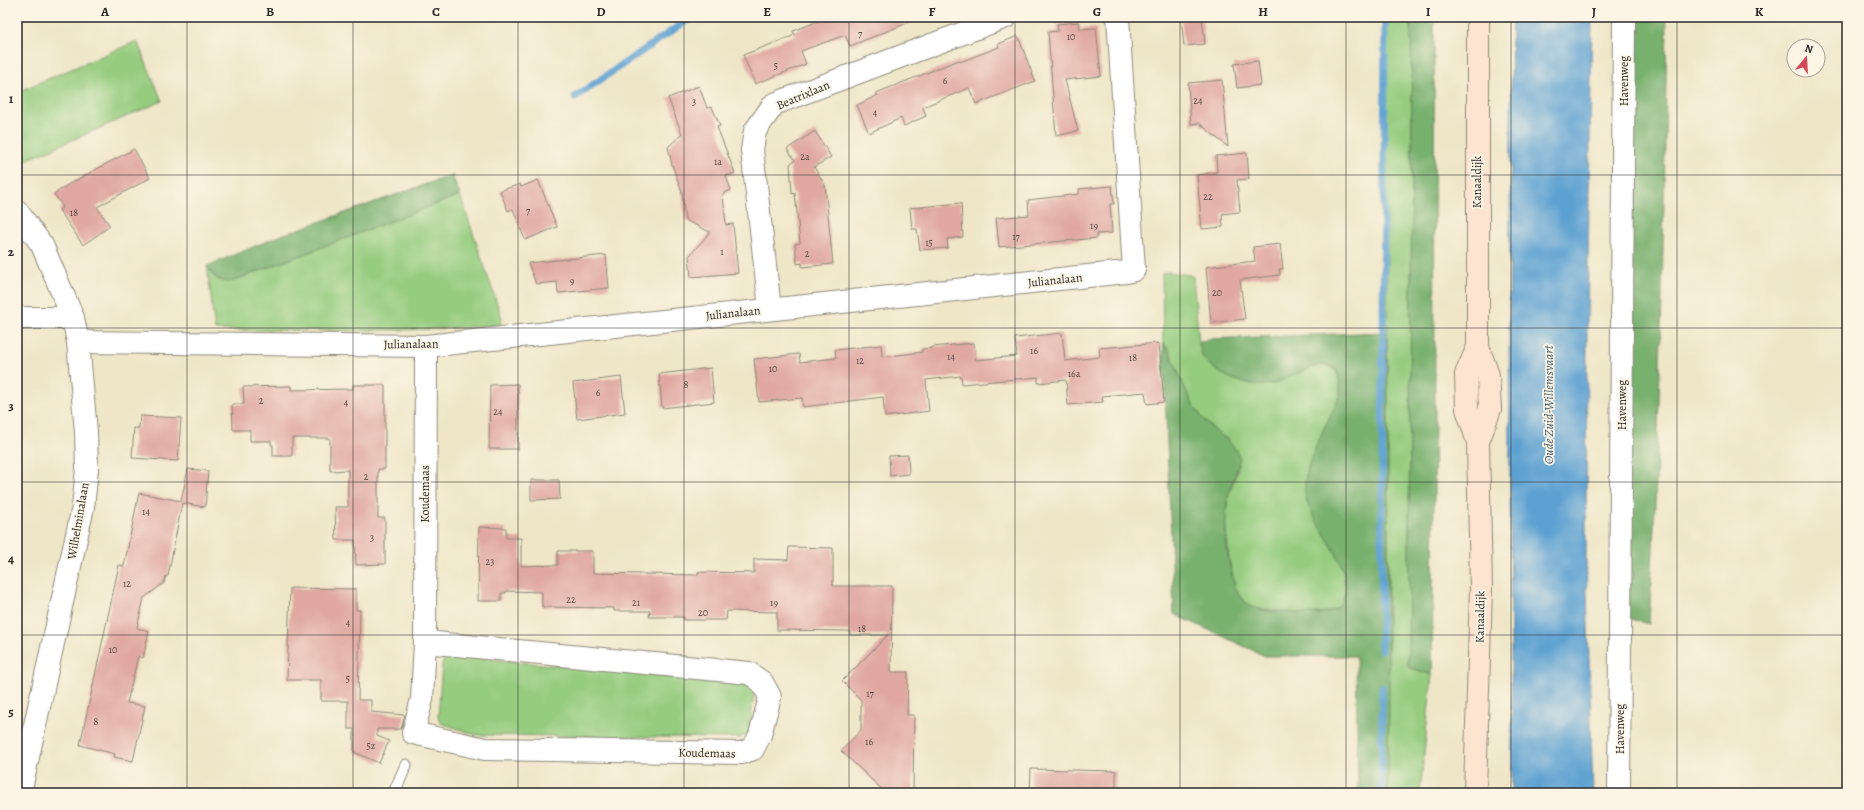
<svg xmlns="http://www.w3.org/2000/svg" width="1864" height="810" viewBox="0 0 1864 810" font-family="Alegreya,serif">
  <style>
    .green { fill: #95cc7f; stroke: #607c55 }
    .forest { fill: #78b06e; stroke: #526e4c }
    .water { fill: #5da1d2; stroke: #44667e }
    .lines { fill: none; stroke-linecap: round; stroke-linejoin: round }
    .stream { stroke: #5da1d2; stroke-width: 7 }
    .building { fill: #e0a8a1 }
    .service-casing { stroke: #8d887a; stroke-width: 13 }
    .minor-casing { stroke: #8d887a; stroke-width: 24 }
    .secondary-casing { stroke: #8d887a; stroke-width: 24 }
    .service { stroke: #fff; stroke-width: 11 }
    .minor { stroke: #fff; stroke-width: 22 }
    .secondary { stroke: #fde4d1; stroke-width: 22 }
    .grid { fill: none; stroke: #2b2b2b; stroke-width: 1; stroke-opacity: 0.55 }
    .labels { text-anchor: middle; stroke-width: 3.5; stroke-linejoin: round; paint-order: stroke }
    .number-label { font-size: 10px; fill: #584a48 }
    .street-label { font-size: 12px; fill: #2b2b2b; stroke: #fcf5e5 }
    .water-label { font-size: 13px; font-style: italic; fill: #3f5a6e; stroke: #fcf5e5 }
    .neatline { fill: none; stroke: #2b2b2b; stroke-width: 1.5 }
    .grid-label { font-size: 13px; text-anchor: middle; font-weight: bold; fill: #2b2b2b }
  </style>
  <rect width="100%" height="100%" fill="#fcf5e5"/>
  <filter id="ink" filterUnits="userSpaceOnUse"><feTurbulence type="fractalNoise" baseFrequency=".025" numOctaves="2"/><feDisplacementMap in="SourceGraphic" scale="8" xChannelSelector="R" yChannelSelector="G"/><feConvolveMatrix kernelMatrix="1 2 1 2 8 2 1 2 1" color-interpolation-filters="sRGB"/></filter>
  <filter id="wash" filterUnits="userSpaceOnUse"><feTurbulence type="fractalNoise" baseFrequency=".012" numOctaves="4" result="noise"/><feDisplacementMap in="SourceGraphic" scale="16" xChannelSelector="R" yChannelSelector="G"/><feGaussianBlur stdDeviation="0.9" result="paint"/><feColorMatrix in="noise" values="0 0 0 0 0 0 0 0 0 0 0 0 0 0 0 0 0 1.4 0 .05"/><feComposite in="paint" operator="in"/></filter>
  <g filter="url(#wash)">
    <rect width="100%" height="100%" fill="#efe6c8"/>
    <g class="green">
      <polygon points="1385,17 1411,17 1412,166 1408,667 1432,675 1420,793 1388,793 1388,410"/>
      <polygon points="137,41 162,101 17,164 17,92"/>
      <path d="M 460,195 L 502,318 L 500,325 C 405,333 310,330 215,330 L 207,266 L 216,279 L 230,282 Z"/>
      <path d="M 1168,272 L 1190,275 L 1193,277 L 1199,343 L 1202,356 L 1313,367 C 1337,360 1340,374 1340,395 L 1308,468 L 1307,502 L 1341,562 L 1345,582 L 1346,591 L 1341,604 L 1333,611 L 1306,614 L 1255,608 L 1246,603 L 1236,589 L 1229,559 L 1225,519 L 1229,493 L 1238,469 L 1228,439 L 1220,435 L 1204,420 L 1188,398 L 1171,353 L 1163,342 L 1162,274 Z"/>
      <polygon points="450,655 752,685 754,690 750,731 747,735 739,738 476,735 441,723 438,717 442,665 444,658"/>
    </g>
    <g class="forest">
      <polygon points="1411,17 1434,17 1435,415 1432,675 1408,667 1412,166"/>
      <path d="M 1628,17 L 1667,17 C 1664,219 1661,422 1649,624 L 1624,617 Z"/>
      <path d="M 452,175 L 460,195 L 230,282 C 218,282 214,276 207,266 L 282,235 Z"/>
      <path d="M 1386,332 L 1388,410 L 1387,614 L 1389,678 L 1388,793 L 1358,793 L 1356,656 L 1265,656 L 1174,614 L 1163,342 C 1180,367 1184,398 1205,421 C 1218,436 1232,439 1240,458 C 1237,470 1232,481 1229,493 C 1222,517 1226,586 1246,603 C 1255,612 1286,612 1299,613 C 1311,614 1333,616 1341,604 C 1361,572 1316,530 1307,502 C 1305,498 1305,492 1305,487 C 1304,463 1330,418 1340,395 C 1340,386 1341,372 1332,366 C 1319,359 1287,381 1272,384 C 1249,389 1216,376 1203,357 C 1200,353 1200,347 1199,343 L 1208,339 Z"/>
    </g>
    <polygon class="water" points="1512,17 1592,17 1587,331 1586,557 1593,793 1512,793 1509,324"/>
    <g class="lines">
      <g class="stream">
        <polyline points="575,97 692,17"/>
        <polyline points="1381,650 1385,17"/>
        <polyline points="1381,793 1382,687"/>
      </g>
    </g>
    <g id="blocks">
      <g class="building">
        <polygon points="829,17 920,18 850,46 845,35 801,51 806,64 755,84 743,55 795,35 793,31"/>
        <polygon points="1181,17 1202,17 1205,44 1184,46"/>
        <polygon points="1079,22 1080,29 1096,28 1101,76 1065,80 1078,131 1056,136 1048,32 1058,31 1057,24"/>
        <polygon points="1018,36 1035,81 976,104 969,88 923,107 926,116 904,126 901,118 869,133 857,105 878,95 876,93 959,60 960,62 999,47 998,44"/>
        <polygon points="1258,61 1261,85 1237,88 1234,64"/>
        <polygon points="1222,80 1228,147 1199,123 1191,124 1188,83"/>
        <polygon points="699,86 707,108 712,107 720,126 717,127 735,173 726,176 731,190 723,194 726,225 733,224 738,273 691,277 689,256 710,232 685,220 682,192 672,165 668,147 682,134 668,98"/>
        <polygon points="815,131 831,157 814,167 825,185 833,264 802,267 802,263 797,264 795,244 800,243 795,193 792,194 790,164 795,160 787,149"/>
        <polygon points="134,149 150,178 97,207 110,226 83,245 59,210 63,207 54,194 69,184"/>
        <polygon points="1247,153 1249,179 1237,180 1240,212 1222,214 1223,227 1202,229 1197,175 1217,172 1216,156"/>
        <polygon points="538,180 557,227 525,240 513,209 508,211 500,191 520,184 521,187"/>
        <polygon points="1112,186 1114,204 1110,204 1112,233 1097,234 1097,238 999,247 996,218 1029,215 1028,200 1079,194 1079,189"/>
        <polygon points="961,203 963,237 947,239 948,248 920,250 917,229 912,229 910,208"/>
        <polygon points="1280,244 1283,269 1279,269 1280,275 1240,280 1245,319 1211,323 1206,267 1255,261 1253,247"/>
        <polygon points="606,255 609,288 558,293 557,282 536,284 528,263"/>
        <polygon points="1062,333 1065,361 1100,357 1099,348 1159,343 1164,402 1147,404 1145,392 1102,396 1103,402 1068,405 1066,380 1038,383 1038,377 962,384 961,376 926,380 929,411 885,417 883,397 803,407 802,398 759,402 754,359 799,354 800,362 836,358 835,350 881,345 882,357 922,352 922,349 933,348 932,347 974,343 976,360 1017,356 1015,338"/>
        <polygon points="711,368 714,402 662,408 659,374"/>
        <polygon points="621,377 625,413 577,419 573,383"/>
        <polygon points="518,384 518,449 489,449 490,385"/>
        <polygon points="353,385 385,385 385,469 378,469 378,518 385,518 385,564 356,565 355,540 336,540 335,507 348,507 348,470 330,471 330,438 292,438 292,456 273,456 273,445 271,445 271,441 250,441 250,430 233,430 232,404 244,404 243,387 291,386 291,390 353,389"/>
        <polygon points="140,416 181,418 178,461 132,458 134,428 139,428"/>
        <polygon points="908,455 909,474 890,476 889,456"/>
        <polygon points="188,469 208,471 205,507 182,503 168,576 166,576 164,583 144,598 137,628 149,631 143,658 138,656 127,703 145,706 133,761 114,757 115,754 80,745 119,565 124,566 139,493 181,501"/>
        <polygon points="531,480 559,480 560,499 531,500"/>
        <polygon points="479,527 506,528 506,538 521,538 521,566 558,565 558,551 593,551 593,573 698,575 698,572 754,573 754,559 788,560 789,547 833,548 833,586 892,586 891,672 908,672 907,715 914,715 913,793 886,793 841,751 861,730 861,700 842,681 888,635 850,635 850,631 777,630 777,612 727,611 726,620 684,620 684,617 649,617 650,611 614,611 614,608 542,607 542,592 506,591 506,593 501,593 501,601 478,601"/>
        <polygon points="290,588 356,589 356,610 360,610 358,700 371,700 371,712 405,715 401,729 377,729 377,736 389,741 379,763 354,752 354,729 348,729 348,701 321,701 321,680 287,680"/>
        <polygon points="1031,769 1116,771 1116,793 1030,793"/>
      </g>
    </g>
  </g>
  <g filter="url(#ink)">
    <use href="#blocks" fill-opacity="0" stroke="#8d887a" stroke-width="1"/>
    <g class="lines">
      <defs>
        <polyline id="service" points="394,793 406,765"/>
        <g id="minor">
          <polyline points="17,211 42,245 73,318 78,342 86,432 87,469 83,507 20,793"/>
          <polyline points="770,309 752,150 755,131 774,104 1006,17"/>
          <polyline points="17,318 73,318"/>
          <polyline points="78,342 426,346 1126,272 1134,270 1118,17"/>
          <polyline points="425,642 422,699 413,733 485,749 741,753 753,749 760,735 770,697 762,682 749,673 425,642 426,346"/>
          <polyline points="1619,793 1624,17"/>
        </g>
        <g id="secondary">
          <polyline points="1478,17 1478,347 1488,375 1490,409 1478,442"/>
          <polyline points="1475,793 1481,588 1478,442 1467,409 1466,374 1478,347"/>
        </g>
      </defs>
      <use href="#service" class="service-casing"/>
      <use href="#minor" class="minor-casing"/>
      <use href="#secondary" class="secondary-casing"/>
      <use href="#service" class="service"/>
      <use href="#minor" class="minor"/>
      <use href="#secondary" class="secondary"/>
    </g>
  </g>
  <path class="grid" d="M 187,17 L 187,793M 353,17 L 353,793M 518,17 L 518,793M 684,17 L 684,793M 849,17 L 849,793M 1015,17 L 1015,793M 1180,17 L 1180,793M 1346,17 L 1346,793M 1511,17 L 1511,793M 1677,17 L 1677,793M 17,175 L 1847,175M 17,328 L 1847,328M 17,482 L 1847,482M 17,635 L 1847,635"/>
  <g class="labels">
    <g class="number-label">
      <text x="860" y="37">7</text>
      <text x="1071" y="40">10</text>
      <text x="776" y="69">5</text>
      <text x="945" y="84">6</text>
      <text x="1198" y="104">24</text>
      <text x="694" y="105">3</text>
      <text x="875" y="116">4</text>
      <text x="805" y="160">2a</text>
      <text x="718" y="165">1a</text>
      <text x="1208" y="200">22</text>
      <text x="528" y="214">7</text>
      <text x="74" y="216">18</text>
      <text x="1094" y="229">19</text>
      <text x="1016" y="240">17</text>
      <text x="929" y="246">15</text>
      <text x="722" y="255">1</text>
      <text x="807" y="257">2</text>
      <text x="572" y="284">9</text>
      <text x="1217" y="296">20</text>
      <text x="1034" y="354">16</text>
      <text x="951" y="360">14</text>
      <text x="1133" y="361">18</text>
      <text x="860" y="364">12</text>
      <text x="773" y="372">10</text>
      <text x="1074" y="377">16a</text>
      <text x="686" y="388">8</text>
      <text x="598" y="396">6</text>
      <text x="261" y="404">2</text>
      <text x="346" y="406">4</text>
      <text x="498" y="415">24</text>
      <text x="366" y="480">2</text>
      <text x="146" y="515">14</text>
      <text x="372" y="541">3</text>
      <text x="490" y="565">23</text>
      <text x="127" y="587">12</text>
      <text x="571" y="603">22</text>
      <text x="636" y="606">21</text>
      <text x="774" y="606">19</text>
      <text x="703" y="616">20</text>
      <text x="348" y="626">4</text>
      <text x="862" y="632">18</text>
      <text x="113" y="653">10</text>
      <text x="348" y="682">5</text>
      <text x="870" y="697">17</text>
      <text x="96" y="725">8</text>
      <text x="869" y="745">16</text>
      <text x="371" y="749">5z</text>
    </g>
    <g class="street-label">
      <text transform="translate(1624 81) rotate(-90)" y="4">Havenweg</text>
      <text transform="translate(803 95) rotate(-23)" y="4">Beatrixlaan</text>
      <text transform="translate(1477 182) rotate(-90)" y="4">Kanaaldijk</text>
      <text transform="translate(1055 280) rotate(-6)" y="4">Julianalaan</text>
      <text transform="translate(733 313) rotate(-6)" y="4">Julianalaan</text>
      <text transform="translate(411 344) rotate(-1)" y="4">Julianalaan</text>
      <text transform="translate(1622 405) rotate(-90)" y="4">Havenweg</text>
      <text transform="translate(425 494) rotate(-90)" y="4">Koudemaas</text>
      <text transform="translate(78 521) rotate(-80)" y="4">Wilhelminalaan</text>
      <text transform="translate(1480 617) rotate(-89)" y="4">Kanaaldijk</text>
      <text transform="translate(1620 729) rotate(-90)" y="4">Havenweg</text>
      <text transform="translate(707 753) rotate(1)" y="4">Koudemaas</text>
    </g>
    <g class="water-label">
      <text transform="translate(1548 405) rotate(-90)" y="5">Oude Zuid-Willemsvaart</text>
    </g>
  </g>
  <rect width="1864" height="810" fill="none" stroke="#fcf5e5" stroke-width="44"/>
  <g transform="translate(1806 58) rotate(18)"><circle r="19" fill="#fcf5e5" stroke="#a8a49b"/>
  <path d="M0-3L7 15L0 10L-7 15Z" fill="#d1495b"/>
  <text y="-6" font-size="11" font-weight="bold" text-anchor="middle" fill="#2b2b2b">N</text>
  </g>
  <rect x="22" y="22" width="1820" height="766" class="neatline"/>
  <g class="grid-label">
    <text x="105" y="16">A</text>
    <text x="270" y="16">B</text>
    <text x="436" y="16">C</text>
    <text x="601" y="16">D</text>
    <text x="767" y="16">E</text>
    <text x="932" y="16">F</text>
    <text x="1097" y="16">G</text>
    <text x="1263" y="16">H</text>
    <text x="1428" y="16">I</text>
    <text x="1594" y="16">J</text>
    <text x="1759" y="16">K</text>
    <text x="11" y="103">1</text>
    <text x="11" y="256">2</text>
    <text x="11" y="410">3</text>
    <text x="11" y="563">4</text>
    <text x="11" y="716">5</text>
  </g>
</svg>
